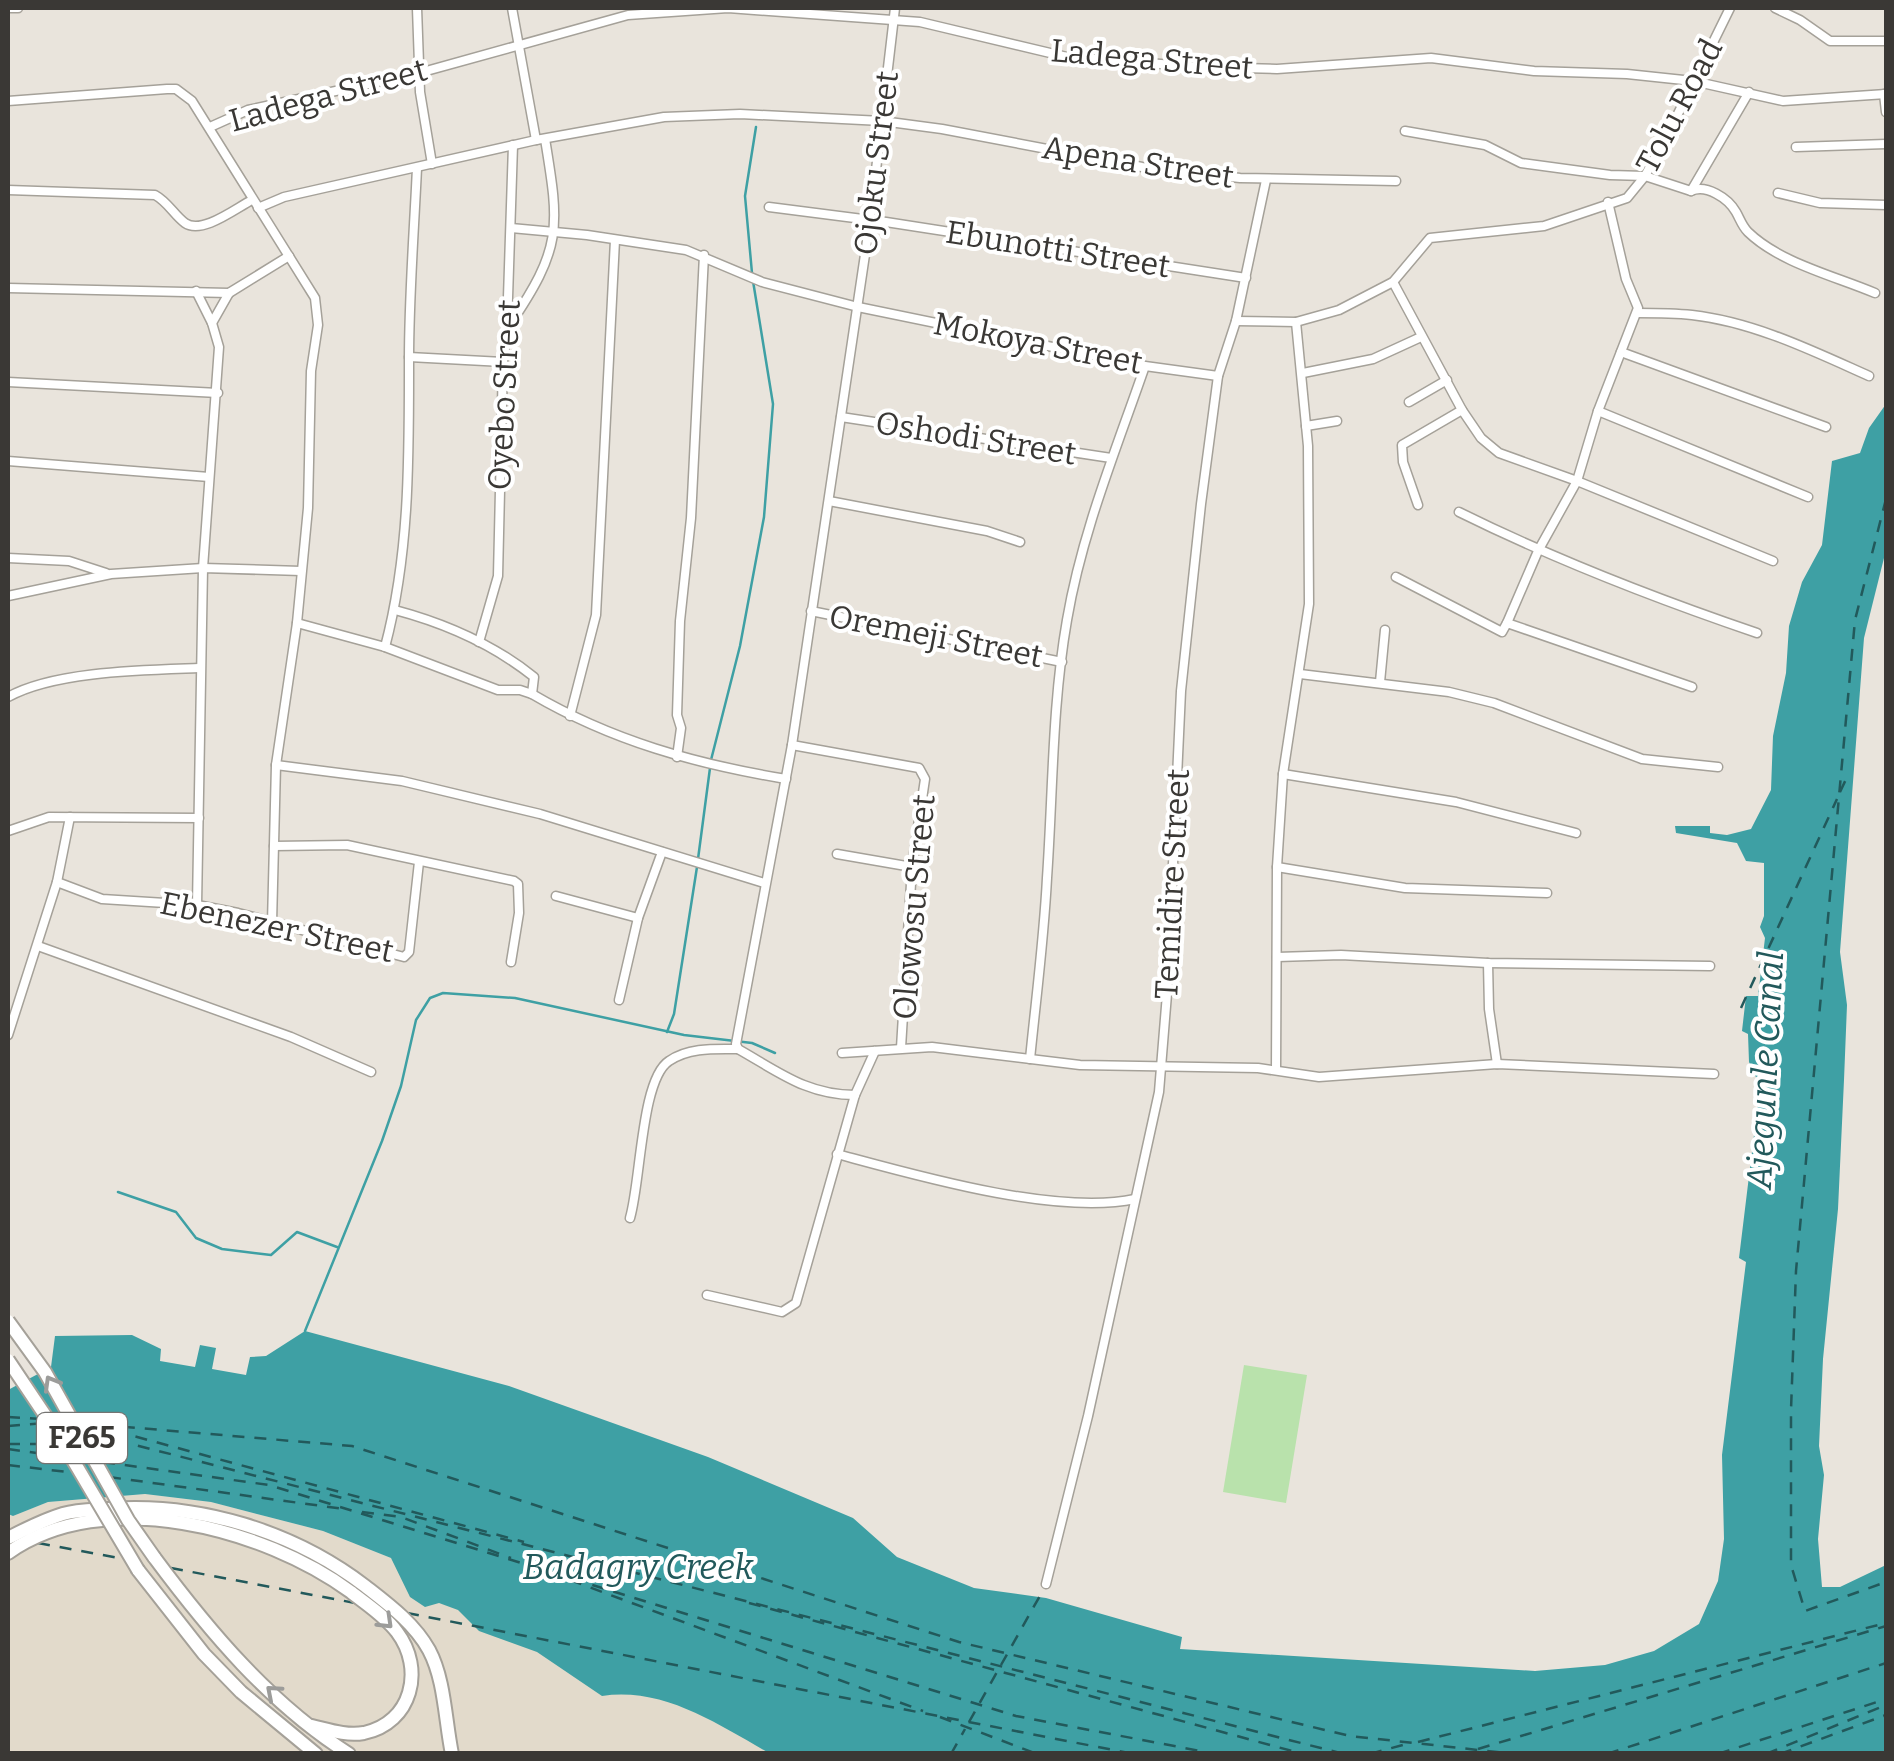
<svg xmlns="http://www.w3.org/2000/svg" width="1894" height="1761" viewBox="0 0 1894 1761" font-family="Bitter,serif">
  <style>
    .built { fill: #e2dacb }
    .green { fill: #b9e2ac }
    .water { fill: #3ea0a4 }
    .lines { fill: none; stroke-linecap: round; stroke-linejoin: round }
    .stream { stroke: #3ea0a4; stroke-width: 2.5 }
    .ferry { stroke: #22595b; stroke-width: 2.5; stroke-dasharray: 12 10; stroke-linecap: butt }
    .minor-casing { stroke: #a5a199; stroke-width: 11 }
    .motorway-casing { stroke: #a5a199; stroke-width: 16 }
    .minor { stroke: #fff; stroke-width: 8 }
    .motorway { stroke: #fff; stroke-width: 12 }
    .motorway-bridge-casing { stroke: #a5a199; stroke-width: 16; stroke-linecap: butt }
    .motorway-bridge { stroke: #fff; stroke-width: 12 }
    .oneway { stroke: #9c9c9a }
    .labels { text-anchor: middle; stroke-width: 8; stroke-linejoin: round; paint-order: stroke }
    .shield { fill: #fff; stroke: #757472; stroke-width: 2.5 }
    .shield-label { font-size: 30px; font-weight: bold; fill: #3a3835 }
    .street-label { font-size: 32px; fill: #3a3835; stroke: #fff }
    .water-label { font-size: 35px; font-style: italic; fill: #22595b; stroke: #fff }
  </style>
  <rect width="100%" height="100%" fill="#e9e4dc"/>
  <polygon class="built" points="145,1494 211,1502 323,1531 391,1558 439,1603 495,1621 594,1678 767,1732 821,1754 8,1754 8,1514 13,1516 48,1502"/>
  <polygon class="green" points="1244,1365 1307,1375 1286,1503 1223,1492"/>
  <path class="water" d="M 1886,404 L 1886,550 L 1864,638 L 1840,952 L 1847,1005 L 1844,1080 L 1838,1209 L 1823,1359 L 1819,1446 L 1824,1475 L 1818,1539 L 1822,1587 L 1840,1587 L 1886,1565 L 1886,1753 L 769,1753 C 717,1724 664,1687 602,1696 L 537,1652 L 479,1631 L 458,1610 L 439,1603 L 425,1607 L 410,1597 L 391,1558 L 323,1531 L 211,1502 L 145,1494 L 48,1502 L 13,1516 L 8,1514 L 8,1390 L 51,1367 L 55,1336 L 132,1335 L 161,1349 L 160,1361 L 195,1367 L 200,1345 L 216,1348 L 212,1369 L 246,1375 L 250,1357 L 266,1356 L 305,1331 L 509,1386 L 708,1457 L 853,1518 L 897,1557 L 974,1588 L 1046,1598 L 1182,1637 L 1180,1649 L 1535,1671 L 1605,1665 L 1654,1651 L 1699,1624 L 1718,1581 L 1724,1539 L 1722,1455 L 1746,1262 L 1739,1258 L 1760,1086 L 1749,1062 L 1748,1034 L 1742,1031 L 1746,996 L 1758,996 L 1765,938 L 1760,927 L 1764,916 L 1764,863 L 1746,861 L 1737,843 L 1676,833 L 1675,826 L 1710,826 L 1710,833 L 1727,835 L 1751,829 L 1771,790 L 1773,736 L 1786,673 L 1789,626 L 1802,582 L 1822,545 L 1832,461 L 1860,453 L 1869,428 Z"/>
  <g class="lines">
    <g class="stream">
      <polyline points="752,273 745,196 756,127"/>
      <polyline points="711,760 740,646 764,517 773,404 753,281"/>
      <polyline points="698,859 710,768"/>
      <polyline points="667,1032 674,1014 697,867"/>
      <polyline points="118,1192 176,1212 196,1238 222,1249 271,1255 297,1232 337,1247"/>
      <polyline points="305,1331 382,1141 401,1086 416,1020 430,998 443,993 515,998 684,1035 752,1043 775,1053"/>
    </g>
    <g class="ferry">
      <polyline points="1886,499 1855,620 1796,1271 1791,1410 1791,1565 1805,1611 1886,1582"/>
      <polyline points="1840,792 1848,775"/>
      <polyline points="1741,1008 1837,799"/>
      <polyline points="8,1417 41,1419"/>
      <polyline points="79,1423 352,1446 959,1642 1350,1736 1515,1754"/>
      <polyline points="93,1425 524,1542"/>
      <polyline points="8,1426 46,1423"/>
      <polyline points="8,1444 56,1444"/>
      <polyline points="94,1444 135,1445 1344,1754"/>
      <polyline points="8,1449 65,1457"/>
      <polyline points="103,1462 269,1485 1016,1716 1216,1754"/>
      <polyline points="8,1465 76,1473"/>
      <polyline points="109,1477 344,1509"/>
      <polyline points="362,1512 401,1517 511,1558"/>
      <polyline points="38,1543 124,1559"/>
      <polyline points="171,1568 355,1603"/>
      <polyline points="570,1580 923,1711"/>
      <polyline points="749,1603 1303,1754"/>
      <polyline points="407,1613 1134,1754"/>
      <polyline points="1001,1665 1046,1585"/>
      <polyline points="940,1717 1037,1754"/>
      <polyline points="969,1722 997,1672"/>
      <polyline points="1418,1742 1886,1623"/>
      <polyline points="1478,1749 1886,1626"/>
      <polyline points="951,1754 965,1729"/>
      <polyline points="1370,1754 1410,1743"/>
      <polyline points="1607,1754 1886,1663"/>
      <polyline points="1718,1754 1886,1699"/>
      <polyline points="1766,1754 1886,1705"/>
      <polyline points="1780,1754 1886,1715"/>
    </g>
    <defs>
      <g id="minor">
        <polyline points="8,8 18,8"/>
        <polyline points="417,8 420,92 432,164"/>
        <polyline points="512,8 536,140"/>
        <polyline points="1775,8 1800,20 1830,41 1886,41"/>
        <polyline points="1884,94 1886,112"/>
        <polyline points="8,101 167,89 176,89 192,101 315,298 318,325 311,371 308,508 297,623 276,765 272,923"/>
        <polyline points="210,127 248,110 419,73 628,15 728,8 920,22 1067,57 1201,67 1277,69 1431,58 1534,71 1627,74 1693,81 1783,101 1886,94"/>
        <path d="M 1405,131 L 1485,145 L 1521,163 L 1610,175 L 1645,176 L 1691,191 C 1706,184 1728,198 1736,212 C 1740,219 1742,226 1748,232 C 1780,263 1835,276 1875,293"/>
        <polyline points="1796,147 1886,144"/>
        <path d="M 8,190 L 155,195 C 168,202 174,215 185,223 C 202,235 236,208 252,200"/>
        <polyline points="1691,191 1749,92"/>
        <polyline points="1778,193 1820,203 1886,205"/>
        <polyline points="769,207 886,222 1246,278"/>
        <polyline points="258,208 284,197 536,140 664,117 740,114 882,121 942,129 1142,167 1240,178 1396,181"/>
        <polyline points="511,228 587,235 686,250 762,282 858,307 1145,366 1218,376"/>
        <polyline points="1393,282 1462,410 1481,438 1499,453 1577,481 1773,561"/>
        <polyline points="8,288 229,293 289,256"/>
        <polyline points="196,291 212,323"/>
        <path d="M 1637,313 C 1655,313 1673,313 1692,315 C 1754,322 1813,351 1869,376"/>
        <polyline points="1236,321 1296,322 1339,310 1393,282 1430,238 1544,226 1627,198 1645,176 1669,132 1730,8"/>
        <path d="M 509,326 C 562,248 560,229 545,139"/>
        <polyline points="1621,352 1826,427"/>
        <polyline points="409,357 503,362"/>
        <polyline points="1303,373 1373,359 1421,337"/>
        <polyline points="8,382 218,393"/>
        <polyline points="1409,402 1447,380"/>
        <polyline points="1598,411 1808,497"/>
        <polyline points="841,417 1111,458"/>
        <polyline points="1306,426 1337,421"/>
        <polyline points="8,461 209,477"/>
        <polyline points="829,501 987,531 1020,542"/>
        <polyline points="1418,505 1403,462 1402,445 1462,410"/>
        <path d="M 1459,512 C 1556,560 1654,598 1757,633"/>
        <polyline points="8,558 69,561 106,573"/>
        <polyline points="1396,577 1502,632 1507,623 1692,687"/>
        <polyline points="8,596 111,574 203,568 301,571"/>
        <path d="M 395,610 C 444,623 494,645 534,677 L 532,694"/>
        <polyline points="811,611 1062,662"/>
        <path d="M 297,623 L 385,647 L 498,690 L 520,690 L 532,694 C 612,741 696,764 786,779"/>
        <polyline points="1507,623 1538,551 1577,481 1598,411 1638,308 1626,279 1608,202"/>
        <polyline points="479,642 498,576 503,362 507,328 513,145"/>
        <path d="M 385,647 C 410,553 409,456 409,359 C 409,296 414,232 417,168"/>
        <polyline points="1300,674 1449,692 1494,703 1642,759 1718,767"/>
        <polyline points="1380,682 1385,630"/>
        <path d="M 8,697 C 54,671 145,670 199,668"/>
        <polyline points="570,716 596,615 615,240"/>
        <polyline points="792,745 919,768 925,779 912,867 901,1048"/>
        <polyline points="677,757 681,728 677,715 680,621 691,518 704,255"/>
        <polyline points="276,765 402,781 540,814 764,883"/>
        <polyline points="1283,774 1456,802 1576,833"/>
        <polyline points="8,831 49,817 199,818"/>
        <polyline points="274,846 347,845 514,881 518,884 519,913 511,962"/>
        <polyline points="837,854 912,867"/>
        <polyline points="1277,867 1405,888 1547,893"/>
        <polyline points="57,882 102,899 197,905 238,913 404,957 409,952 419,862"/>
        <polyline points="556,896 638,918"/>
        <polyline points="197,905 203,568 219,347 212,323 229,293"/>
        <polyline points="38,946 291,1037 371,1072"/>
        <polyline points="1277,957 1341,955 1488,963 1710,966"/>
        <polyline points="1488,963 1489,1009 1497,1064"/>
        <polyline points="619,1000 638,918 662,852"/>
        <polyline points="8,1035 57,882 70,817"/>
        <polyline points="842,1053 932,1047 1080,1065 1258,1068 1319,1077 1497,1064 1714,1074"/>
        <path d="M 1030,1059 C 1036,999 1044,938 1047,878 C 1053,792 1052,705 1067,620 C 1082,532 1116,450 1145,366"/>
        <polyline points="1276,1070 1277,867 1283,774 1309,604 1308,446 1296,322"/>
        <path d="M 855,1095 C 807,1095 779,1072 738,1049 L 736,1044 L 792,745 L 870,221 L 895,8"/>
        <path d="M 837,1154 C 915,1175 1056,1216 1135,1199"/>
        <path d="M 630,1218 C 641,1181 641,1079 669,1061 C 689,1047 716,1049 738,1049"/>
        <polyline points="707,1295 782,1312 796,1303 855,1095 875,1051"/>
        <polyline points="1046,1584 1088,1416 1159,1092 1167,994 1181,691 1201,504 1218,376 1236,321 1266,180"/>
      </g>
      <g id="motorway">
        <path d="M 8,1538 C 26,1529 43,1520 63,1514 C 77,1510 94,1510 108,1509 C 198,1502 293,1531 365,1586 C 388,1604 414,1623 429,1650 C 445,1680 445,1720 452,1754"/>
        <path d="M 8,1553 C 104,1485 264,1528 351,1592 C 366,1604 385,1616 397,1632 C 425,1669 412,1723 364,1733 C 346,1736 329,1730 312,1726"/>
        <path d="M 154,1557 C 209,1631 270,1704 349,1754"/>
        <polyline points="138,1570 204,1654 241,1692 316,1754"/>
      </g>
    </defs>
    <use href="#minor" class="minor-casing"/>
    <use href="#motorway" class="motorway-casing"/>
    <use href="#minor" class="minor"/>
    <use href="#motorway" class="motorway"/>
    <defs>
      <g id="motorway-bridge">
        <polyline points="8,1321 45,1372 128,1520 154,1557"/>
        <polyline points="8,1360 57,1433 138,1570"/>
      </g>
    </defs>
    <use href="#motorway-bridge" class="motorway-bridge-casing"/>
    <use href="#motorway-bridge" class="motorway-bridge"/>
  </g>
  <defs><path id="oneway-chevron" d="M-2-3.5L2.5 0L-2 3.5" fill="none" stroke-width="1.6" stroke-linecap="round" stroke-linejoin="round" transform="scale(2.5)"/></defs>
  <g class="oneway">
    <use href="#oneway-chevron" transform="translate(51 1383) rotate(-120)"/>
    <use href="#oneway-chevron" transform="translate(386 1622) rotate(44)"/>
    <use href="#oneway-chevron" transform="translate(273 1692) rotate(-139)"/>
  </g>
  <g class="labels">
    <rect class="shield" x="37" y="1413" width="90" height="50" rx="8"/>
    <g class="shield-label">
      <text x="82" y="1448">F265</text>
    </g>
    <g class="street-label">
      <text transform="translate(1152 59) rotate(5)" y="11">Ladega Street</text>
      <text transform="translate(328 95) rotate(-15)" y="11">Ladega Street</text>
      <text transform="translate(1679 106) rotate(-62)" y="11">Tolu Road</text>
      <text transform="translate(1138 162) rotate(9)" y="11">Apena Street</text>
      <text transform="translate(876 163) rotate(-83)" y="11">Ojoku Street</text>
      <text transform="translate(1058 249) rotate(9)" y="11">Ebunotti Street</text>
      <text transform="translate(1038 343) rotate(11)" y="11">Mokoya Street</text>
      <text transform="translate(504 395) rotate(-87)" y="11">Oyebo Street</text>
      <text transform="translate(976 438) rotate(9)" y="11">Oshodi Street</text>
      <text transform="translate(936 636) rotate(11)" y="11">Oremeji Street</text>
      <text transform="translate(1172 884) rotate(-87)" y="11">Temidire Street</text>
      <text transform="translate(914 907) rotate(-85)" y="11">Olowosu Street</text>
      <text transform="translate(277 927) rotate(12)" y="11">Ebenezer Street</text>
    </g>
    <g class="water-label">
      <text transform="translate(1765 1070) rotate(-87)" y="12">Ajegunle Canal</text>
      <text x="638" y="1579">Badagry Creek</text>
    </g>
  </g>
  <rect width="1894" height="1761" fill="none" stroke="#3a3835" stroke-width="20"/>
</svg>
